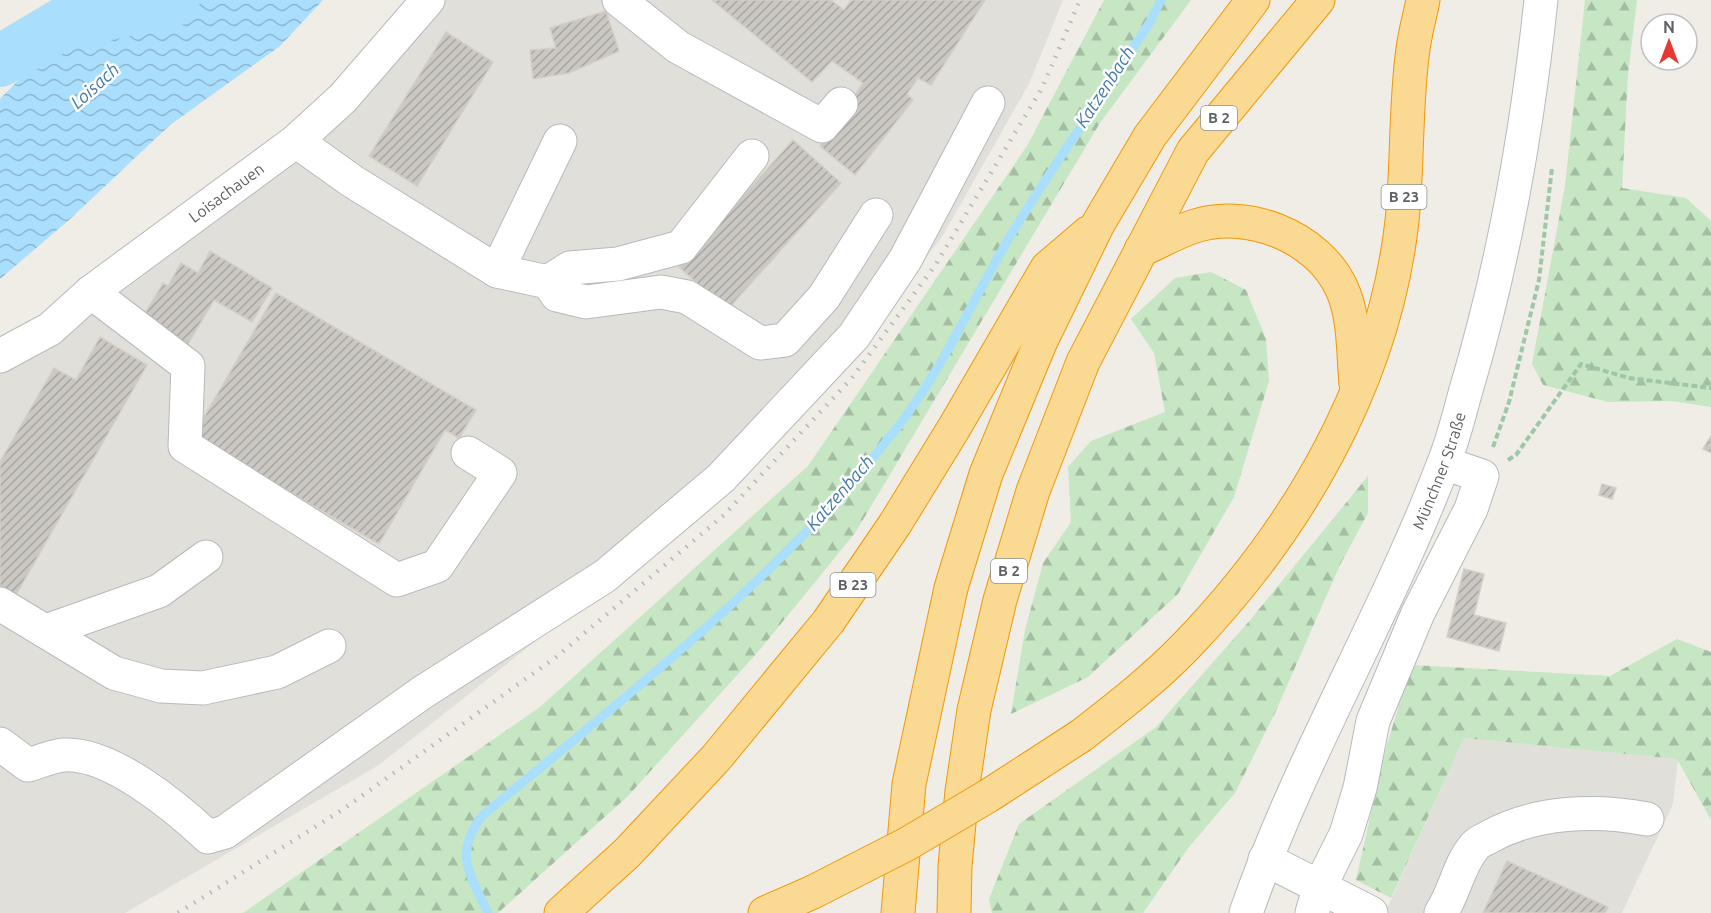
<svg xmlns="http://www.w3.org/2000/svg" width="1711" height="913" viewBox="0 0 1711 913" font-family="Ubuntu,sans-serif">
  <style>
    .industrial { fill: #e1dfda }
    .forest { fill: url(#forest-firs) }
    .water { fill: url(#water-waves) }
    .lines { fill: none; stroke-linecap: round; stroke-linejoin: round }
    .stream { stroke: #a9defd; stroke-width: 9 }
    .river { stroke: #a9defd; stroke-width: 52 }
    .building { fill: url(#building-hatch); stroke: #d4cec5; stroke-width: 1.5 }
    .minor-casing { stroke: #b6b9bc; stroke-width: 35 }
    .highway-casing { stroke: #f09806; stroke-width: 35 }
    .path { stroke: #9dc7a6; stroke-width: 4; stroke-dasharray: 6 3; stroke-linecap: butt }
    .minor { stroke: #fff; stroke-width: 33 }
    .highway { stroke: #fad992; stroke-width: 33 }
    .rail { stroke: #b4b5b6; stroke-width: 4.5; stroke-dasharray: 1.5 8; stroke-linecap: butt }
    .highway-bridge-casing { stroke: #f09806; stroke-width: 35; stroke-linecap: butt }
    .highway-bridge { stroke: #fad992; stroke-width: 33 }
    .labels { text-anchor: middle; stroke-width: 5; stroke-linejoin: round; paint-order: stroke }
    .shield { fill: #fff; stroke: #8e9194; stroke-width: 1.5 }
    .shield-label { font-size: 15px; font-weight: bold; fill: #5e6266 }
    .street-label { font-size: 16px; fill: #5e6266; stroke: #fff }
    .water-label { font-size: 18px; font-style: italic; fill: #427aa7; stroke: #fff }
  </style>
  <defs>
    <pattern id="forest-firs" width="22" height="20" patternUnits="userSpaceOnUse" patternTransform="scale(1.5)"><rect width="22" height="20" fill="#c6e6c4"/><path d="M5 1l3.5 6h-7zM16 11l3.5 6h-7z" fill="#a4bea3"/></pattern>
    <pattern id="water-waves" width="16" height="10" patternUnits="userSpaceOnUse" patternTransform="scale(1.5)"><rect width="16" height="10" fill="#a9defd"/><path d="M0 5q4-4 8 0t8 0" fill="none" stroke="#8db7d1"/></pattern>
    <pattern id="building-hatch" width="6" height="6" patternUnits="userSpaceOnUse" patternTransform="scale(1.5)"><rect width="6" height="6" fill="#cbc8c3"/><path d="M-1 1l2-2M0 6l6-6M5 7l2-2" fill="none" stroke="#a8a6a2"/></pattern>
  </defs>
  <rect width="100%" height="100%" fill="#f0ede6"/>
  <g class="industrial">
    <polygon points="410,0 1063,0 1029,84 942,237 818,395 727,490 379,765 125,913 0,913 0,346 273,147"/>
    <polygon points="1464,738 1678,759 1673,804 1622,913 1385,913"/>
  </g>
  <g class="forest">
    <polygon points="1104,0 1191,0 1100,123 855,533 757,653 628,796 498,913 243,913 540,707 808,466 1027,146"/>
    <polygon points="1585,0 1637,0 1628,74 1622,188 1686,198 1711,221 1711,407 1671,401 1608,402 1543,385 1532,364 1565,186"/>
    <polygon points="1211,272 1246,290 1266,339 1269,381 1234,497 1178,594 1088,677 1011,714 1025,630 1043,563 1071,522 1068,467 1091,441 1165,412 1154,353 1131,319 1175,278"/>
    <polygon points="1368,476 1368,513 1340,565 1275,713 1235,793 1189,847 1143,913 992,913 989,899 1019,824 1156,727 1251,619"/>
    <polygon points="1677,639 1711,652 1711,820 1677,759 1464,738 1391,898 1356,880 1384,755 1411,665 1610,676"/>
  </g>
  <polygon class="water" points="73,0 323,0 280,46 170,125 70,219 0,279 0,99 47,51"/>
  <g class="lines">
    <path class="stream" d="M 488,913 C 470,874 453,854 482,816 C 628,694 783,576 900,424 C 948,361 978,287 1020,220 C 1062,153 1107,88 1150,22 L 1161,0"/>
    <polyline class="river" points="0,61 62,24 174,0"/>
  </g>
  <g class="building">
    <polygon points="712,0 831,0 844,10 851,0 985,0 931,85 918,78 907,94 913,100 855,175 820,146 863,83 832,61 812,82"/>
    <polygon points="606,11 619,51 569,73 533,79 530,50 556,48 550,28"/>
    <polygon points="446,32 493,62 417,186 369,156"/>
    <polygon points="793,140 841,183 727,310 679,267"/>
    <polygon points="210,251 272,288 252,322 214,300 185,349 140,322 163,283 168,286 181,263 198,273"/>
    <polygon points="276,293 476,410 459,438 445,430 379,544 193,436"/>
    <polygon points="100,337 147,365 13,600 0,593 0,462 54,368 76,380"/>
    <polygon points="1711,436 1711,453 1703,449"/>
    <polygon points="1602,484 1616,488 1612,499 1599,495"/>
    <polygon points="1464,569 1484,574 1474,615 1506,623 1499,651 1447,637"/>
    <polygon points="1507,861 1608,907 1605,913 1483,913"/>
  </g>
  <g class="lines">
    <defs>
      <g id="minor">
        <polyline points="619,0 678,47 822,126 841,104"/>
        <polyline points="296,141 352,181 497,271 548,282 557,295 586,302 661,292 687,297 760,343 785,340 824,297 876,215"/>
        <polyline points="497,271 560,141"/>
        <polyline points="548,282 570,268 618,264 681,247 752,156"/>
        <polyline points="91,292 188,366 185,446 397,580 437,566 500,473 468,453"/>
        <path id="s1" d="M 0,356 L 50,329 L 91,292 L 296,141 L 343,98 L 428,0"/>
        <polyline points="0,604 114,673 161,686 203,688 277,672 329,646"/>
        <polyline points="46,631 159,591 206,557"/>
        <path d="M 0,744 L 28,765 C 39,762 52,756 64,755 C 110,752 176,807 208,837 L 225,832 L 423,692 L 605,576 L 721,478 L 854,336 L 905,260 L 988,103"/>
        <polyline points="1265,859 1371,913"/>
        <path id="s2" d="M 1246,913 C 1299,760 1385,617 1443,465 C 1453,441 1459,415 1466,390 C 1504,263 1527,132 1541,0"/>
        <polyline points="1312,913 1320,886 1346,834 1360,788 1373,721 1418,613 1471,509 1482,476 1444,463"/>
        <path d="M 1441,913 C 1455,892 1458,866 1474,847 C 1477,842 1484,840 1489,837 C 1536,811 1596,809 1647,819"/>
      </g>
      <g id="highway">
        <path d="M 1141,250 C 1158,243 1174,233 1192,227 C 1246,208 1318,236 1342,289 C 1355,318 1353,353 1356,384"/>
        <path d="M 1082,735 C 1118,707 1154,679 1186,646 C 1297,531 1384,383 1402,221 C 1408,164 1405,106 1413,49 C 1415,33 1420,16 1423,0"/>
        <polyline points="561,913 627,853 716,758 828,622 895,524 954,428 1047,268 1088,233"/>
        <polyline points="765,913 813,892"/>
        <polyline points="898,913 909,784 951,588 986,474 1040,343 1098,224 1150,136 1253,0"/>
        <polyline points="954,913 955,866 962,791 974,710 1000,600 1033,491 1083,362 1193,151 1318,0"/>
      </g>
    </defs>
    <use href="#minor" class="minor-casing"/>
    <use href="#highway" class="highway-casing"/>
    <g class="path">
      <polyline points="1493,447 1509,402 1539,280 1552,168"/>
      <polyline points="1508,460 1516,455 1581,364 1629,378 1711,388"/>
    </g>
    <use href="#minor" class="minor"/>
    <use href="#highway" class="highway"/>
    <polyline class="rail" points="178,913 342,810 555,658 724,515 852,378 936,264 1042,88 1080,0"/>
    <defs>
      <polyline id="highway-bridge" points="813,892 907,844 988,796 1082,735"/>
    </defs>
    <use href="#highway-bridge" class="highway-bridge-casing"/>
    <use href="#highway-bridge" class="highway-bridge"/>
  </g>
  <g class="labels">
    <g class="shield">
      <rect x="1201" y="106" width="36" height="24" rx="4.5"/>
      <rect x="1381.5" y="185" width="45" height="24" rx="4.5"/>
      <rect x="991" y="559" width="36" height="24" rx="4.5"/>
      <rect x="830.5" y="573" width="45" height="24" rx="4.5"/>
    </g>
    <g class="shield-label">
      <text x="1219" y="123">B 2</text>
      <text x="1404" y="202">B 23</text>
      <text x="1009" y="576">B 2</text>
      <text x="853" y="590">B 23</text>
    </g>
    <g class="street-label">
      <text dy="6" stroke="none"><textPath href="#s1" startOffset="280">Loisachauen</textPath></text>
      <text dy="6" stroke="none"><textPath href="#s2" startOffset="483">Münchner Straße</textPath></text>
    </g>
    <g class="water-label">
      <text transform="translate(95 86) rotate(-42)" y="6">Loisach</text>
      <text transform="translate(1105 87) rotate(-57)" y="6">Katzenbach</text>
      <text transform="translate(840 493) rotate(-49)" y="6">Katzenbach</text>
    </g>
  </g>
  <g transform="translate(1669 42)"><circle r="28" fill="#ffffff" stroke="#bfc0c2" stroke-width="1.5"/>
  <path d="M0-4.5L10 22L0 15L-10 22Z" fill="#e53936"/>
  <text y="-9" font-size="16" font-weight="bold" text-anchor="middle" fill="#5e6266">N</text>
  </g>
</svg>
